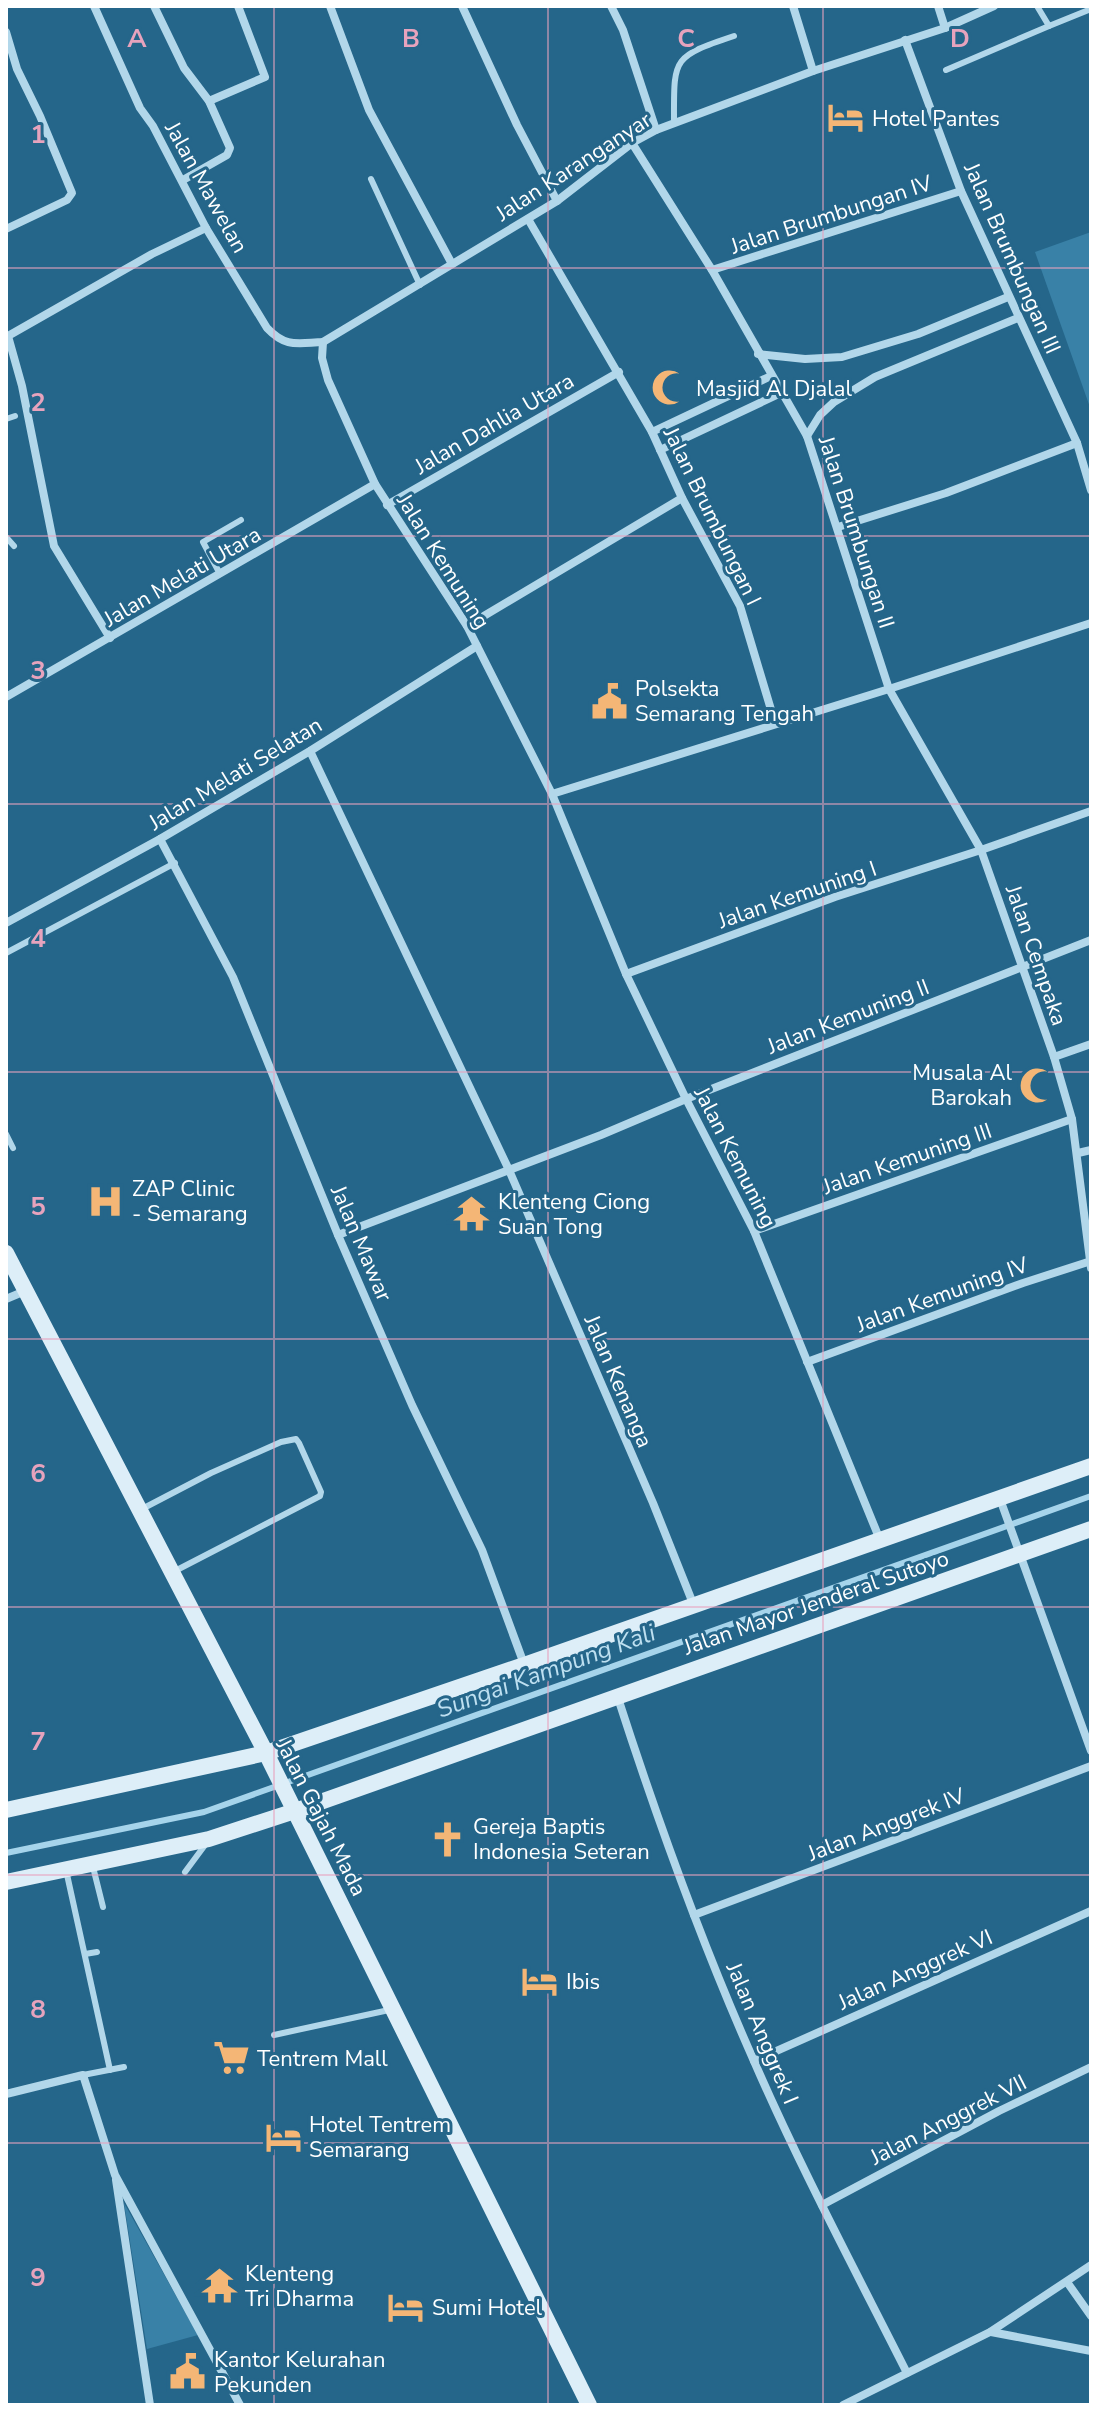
<svg xmlns="http://www.w3.org/2000/svg" width="1097" height="2411" viewBox="0 0 1097 2411" font-family="'Nunito Sans',sans-serif">
  <style>
    .green { fill: #3981a7 }
    .lines { fill: none; stroke-linecap: round; stroke-linejoin: round }
    .stream { stroke: #a6d4eb; stroke-width: 6 }
    .lane { stroke: #b2d7ea; stroke-width: 6 }
    .street { stroke: #b2d7ea; stroke-width: 8 }
    .secondary { stroke: #ddeef8; stroke-width: 16 }
    .grid { fill: none; stroke: #e7a3bd; stroke-width: 2; stroke-opacity: 0.55 }
    .labels { text-anchor: middle; stroke-width: 6; stroke-linejoin: round; paint-order: stroke }
    .poi-label { font-size: 22px; fill: #fff; stroke: #25668a; text-anchor: start }
    .street-label { font-size: 22px; fill: #fff; stroke: #25668a }
    .water-label { font-size: 24px; font-style: italic; fill: #bee0f1; stroke: #25668a }
    .grid-label { font-size: 26px; text-anchor: middle; font-weight: bold; fill: #e7a3bd; stroke: #25668a; stroke-width: 6; stroke-linejoin: round; paint-order: stroke }
  </style>
  <rect width="100%" height="100%" fill="#25668a"/>
  <g class="green">
    <polygon points="1091,232 1091,410 1035,252"/>
    <polygon points="124,2203 198,2335 147,2349"/>
  </g>
  <g class="lines">
    <polyline class="stream" points="6,1853 204,1812 1091,1496"/>
    <g class="lane">
      <polyline points="1037,6 1049,26 1091,9"/>
      <polyline points="946,70 1049,26"/>
      <path d="M 674,123 C 674,58 671,57 734,36"/>
      <polyline points="371,179 420,285"/>
      <polyline points="6,419 15,416"/>
      <polyline points="6,537 14,546"/>
      <polyline points="220,574 203,542 241,520"/>
      <polyline points="6,953 175,863"/>
      <polyline points="6,1134 13,1148"/>
      <polyline points="140,1510 211,1473 281,1442 296,1439 299,1443 321,1492 320,1496 173,1572"/>
      <polyline points="93,1867 103,1907"/>
      <polyline points="66,1870 110,2070"/>
      <polyline points="185,1872 205,1845"/>
      <polyline points="85,1954 97,1952"/>
      <polyline points="274,2035 389,2010"/>
      <polyline points="83,2075 124,2067"/>
    </g>
    <g class="street">
      <path d="M 94,6 L 140,108 L 153,126 L 206,228 L 267,328 C 286,348 297,343 323,342 L 557,201 L 632,143 L 656,130 L 813,71 L 945,28 L 994,6"/>
      <polyline points="154,6 184,68 209,101 230,148 227,155 183,180"/>
      <polyline points="330,6 369,110 452,264"/>
      <polyline points="462,6 517,125 557,201"/>
      <polyline points="611,6 623,30 656,130"/>
      <polyline points="793,6 813,71"/>
      <polyline points="938,6 945,28"/>
      <polyline points="6,32 17,69 40,116 72,193 67,200 6,229"/>
      <polyline points="905,40 961,191 1077,443 1091,490"/>
      <polyline points="209,101 265,77 238,6"/>
      <polyline points="632,143 712,270 807,436 889,689 981,850 1054,1057 1072,1119 1091,1268"/>
      <polyline points="528,219 652,432 682,498 740,606 775,723"/>
      <polyline points="712,270 961,191"/>
      <polyline points="323,342 322,358 328,380 375,484 467,626 552,794 626,974 686,1099 754,1231 880,1540"/>
      <polyline points="758,354 805,359 842,357 918,334 1008,297"/>
      <polyline points="652,432 771,376"/>
      <polyline points="807,436 820,415 834,402 875,377 1018,318"/>
      <polyline points="660,450 781,393"/>
      <polyline points="387,505 619,372"/>
      <polyline points="838,527 946,493 1077,443"/>
      <polyline points="467,626 682,498"/>
      <polyline points="110,638 54,546 22,386 8,336 152,254 206,228"/>
      <polyline points="6,697 375,484"/>
      <polyline points="310,751 509,1170 653,1503 694,1606"/>
      <polyline points="552,794 889,689 1091,623"/>
      <polyline points="160,839 233,977 338,1235 412,1405 482,1550 524,1664"/>
      <polyline points="6,923 160,839 310,751 477,646"/>
      <polyline points="626,974 835,897 981,850 1091,811"/>
      <polyline points="1054,1057 1091,1044"/>
      <polyline points="1078,1153 1091,1150"/>
      <polyline points="754,1231 1072,1119"/>
      <polyline points="338,1235 601,1135 686,1099 1091,940"/>
      <polyline points="6,1299 25,1291"/>
      <polyline points="807,1362 1023,1283 1091,1261"/>
      <polyline points="1000,1499 1091,1751"/>
      <path d="M 617,1695 C 657,1819 701,1942 754,2061 C 800,2167 855,2270 907,2373"/>
      <polyline points="694,1915 1091,1766"/>
      <polyline points="754,2061 1091,1911"/>
      <polyline points="6,2094 83,2075 115,2175 240,2405"/>
      <polyline points="116,2180 150,2405"/>
      <polyline points="822,2205 999,2111 1091,2067"/>
      <polyline points="1067,2282 1091,2316"/>
      <polyline points="991,2332 1091,2351"/>
      <polyline points="843,2405 990,2332 1091,2265"/>
    </g>
    <g class="secondary">
      <polyline points="6,1253 266,1753 589,2405"/>
      <polyline points="6,1810 266,1753 524,1665 1091,1466"/>
      <polyline points="6,1882 209,1839 295,1811 1091,1529"/>
    </g>
  </g>
  <path class="grid" d="M 274,6 L 274,2405M 548,6 L 548,2405M 823,6 L 823,2405M 6,268 L 1091,268M 6,536 L 1091,536M 6,804 L 1091,804M 6,1072 L 1091,1072M 6,1339 L 1091,1339M 6,1607 L 1091,1607M 6,1875 L 1091,1875M 6,2143 L 1091,2143"/>
  <defs>
    <symbol id="hotel-bare" viewBox="-9 -9 18 18"><path d="M-6-4.5h1.5V1H6V5H4.5V3h-9V5H-6ZM-4 0a1.8 1.8 0 1 1 3.6 0ZM.5 0V-2.5h3Q6-2.5 6 0Z" fill="#f4b676" stroke="#25668a" stroke-width="2.5" paint-order="stroke"/></symbol>
    <symbol id="mosque-bare" viewBox="-9 -9 18 18"><path d="M3.5-4.9A6 6 0 1 0 3.5 4.9A5 5 0 1 1 3.5-4.9Z" fill="#f4b676" stroke="#25668a" stroke-width="2.5" paint-order="stroke"/></symbol>
    <symbol id="civic-bare" viewBox="-9 -9 18 18"><path d="M-.6-6.5H3V-4.5H.6V-3L4-1V1h2V6H-6V1h2V-1L-.6-3ZM-1.2 2.5V6h2.4V2.5Z" fill="#f4b676" stroke="#25668a" stroke-width="2.5" paint-order="stroke"/></symbol>
    <symbol id="hospital-bare" viewBox="-9 -9 18 18"><path d="M-5-5h3v3.5h4V-5h3V5h-3V1.5h-4V5h-3Z" fill="#f4b676" stroke="#25668a" stroke-width="2.5" paint-order="stroke"/></symbol>
    <symbol id="temple-bare" viewBox="-9 -9 18 18"><path d="M0-6L5-2H3V0L6.5 2.5H4V6H1.5V3h-3V6H-4V2.5H-6.5L-3 0V-2H-5Z" fill="#f4b676" stroke="#25668a" stroke-width="2.5" paint-order="stroke"/></symbol>
    <symbol id="church-bare" viewBox="-9 -9 18 18"><path d="M-1.2-6h2.4v3.5h3.3v2.4h-3.3V6h-2.4V-.1h-3.3v-2.4h3.3Z" fill="#f4b676" stroke="#25668a" stroke-width="2.5" paint-order="stroke"/></symbol>
    <symbol id="supermarket-bare" viewBox="-9 -9 18 18"><path d="M-6-5.5h2.5l.6 2H6L4.5 2H-2.5L-4.4-4H-6ZM-1.5 3.2a1.3 1.3 0 1 0 .1 0ZM3 3.2a1.3 1.3 0 1 0 .1 0Z" fill="#f4b676" stroke="#25668a" stroke-width="2.5" paint-order="stroke"/></symbol>
  </defs>
  <g fill-rule="evenodd">
    <use href="#hotel-bare" x="820" y="92" width="51" height="51"/>
    <use href="#mosque-bare" x="644" y="362" width="51" height="51"/>
    <use href="#civic-bare" x="584" y="676" width="51" height="51"/>
    <use href="#mosque-bare" x="1012" y="1060" width="51" height="51"/>
    <use href="#hospital-bare" x="80" y="1176" width="51" height="51"/>
    <use href="#temple-bare" x="446" y="1188" width="51" height="51"/>
    <use href="#church-bare" x="422" y="1814" width="51" height="51"/>
    <use href="#hotel-bare" x="514" y="1956" width="51" height="51"/>
    <use href="#supermarket-bare" x="206" y="2032" width="51" height="51"/>
    <use href="#hotel-bare" x="258" y="2112" width="51" height="51"/>
    <use href="#temple-bare" x="194" y="2260" width="51" height="51"/>
    <use href="#hotel-bare" x="380" y="2282" width="51" height="51"/>
    <use href="#civic-bare" x="162" y="2346" width="51" height="51"/>
  </g>
  <g class="labels">
    <g class="poi-label">
      <text x="872" y="126">Hotel Pantes</text>
      <text x="696" y="396">Masjid Al Djalal</text>
      <text x="635" y="696">Polsekta<tspan x="635" dy="25">Semarang Tengah</tspan></text>
      <text x="1012" y="1080" text-anchor="end">Musala Al<tspan x="1012" dy="25">Barokah</tspan></text>
      <text x="132" y="1196">ZAP Clinic<tspan x="132" dy="25">- Semarang</tspan></text>
      <text x="498" y="1209">Klenteng Ciong<tspan x="498" dy="25">Suan Tong</tspan></text>
      <text x="473" y="1834">Gereja Baptis<tspan x="473" dy="25">Indonesia Seteran</tspan></text>
      <text x="566" y="1989">Ibis</text>
      <text x="257" y="2066">Tentrem Mall</text>
      <text x="309" y="2132">Hotel Tentrem<tspan x="309" dy="25">Semarang</tspan></text>
      <text x="245" y="2281">Klenteng<tspan x="245" dy="25">Tri Dharma</tspan></text>
      <text x="432" y="2315">Sumi Hotel</text>
      <text x="214" y="2367">Kantor Kelurahan<tspan x="214" dy="25">Pekunden</tspan></text>
    </g>
    <g class="street-label">
      <text transform="translate(573 166) rotate(-33)" y="8">Jalan Karanganyar</text>
      <text transform="translate(207 187) rotate(61)" y="8">Jalan Mawelan</text>
      <text transform="translate(831 214) rotate(-18)" y="8">Jalan Brumbungan IV</text>
      <text transform="translate(1013 258) rotate(66)" y="8">Jalan Brumbungan III</text>
      <text transform="translate(494 423) rotate(-30)" y="8">Jalan Dahlia Utara</text>
      <text transform="translate(713 516) rotate(64)" y="8">Jalan Brumbungan I</text>
      <text transform="translate(857 532) rotate(72)" y="8">Jalan Brumbungan II</text>
      <text transform="translate(444 561) rotate(58)" y="8">Jalan Kemuning</text>
      <text transform="translate(182 576) rotate(-30)" y="8">Jalan Melati Utara</text>
      <text transform="translate(235 773) rotate(-31)" y="8">Jalan Melati Selatan</text>
      <text transform="translate(797 894) rotate(-19)" y="8">Jalan Kemuning I</text>
      <text transform="translate(1037 955) rotate(71)" y="8">Jalan Cempaka</text>
      <text transform="translate(848 1016) rotate(-21)" y="8">Jalan Kemuning II</text>
      <text transform="translate(736 1157) rotate(63)" y="8">Jalan Kemuning</text>
      <text transform="translate(907 1158) rotate(-19)" y="8">Jalan Kemuning III</text>
      <text transform="translate(362 1243) rotate(67)" y="8">Jalan Mawar</text>
      <text transform="translate(942 1294) rotate(-20)" y="8">Jalan Kemuning IV</text>
      <text transform="translate(619 1381) rotate(67)" y="8">Jalan Kenanga</text>
      <text transform="translate(816 1602) rotate(-19)" y="8">Jalan Mayor Jenderal Sutoyo</text>
      <text transform="translate(322 1817) rotate(63)" y="8">Jalan Gajah Mada</text>
      <text transform="translate(886 1824) rotate(-21)" y="8">Jalan Anggrek IV</text>
      <text transform="translate(915 1969) rotate(-24)" y="8">Jalan Anggrek VI</text>
      <text transform="translate(763 2033) rotate(67)" y="8">Jalan Anggrek I</text>
      <text transform="translate(948 2119) rotate(-27)" y="8">Jalan Anggrek VII</text>
    </g>
    <g class="water-label">
      <text transform="translate(546 1671) rotate(-20)" y="8">Sungai Kampung Kali</text>
    </g>
  </g>
  <g class="grid-label">
    <text x="137" y="47">A</text>
    <text x="411" y="47">B</text>
    <text x="686" y="47">C</text>
    <text x="960" y="47">D</text>
    <text x="38" y="143">1</text>
    <text x="38" y="411">2</text>
    <text x="38" y="679">3</text>
    <text x="38" y="947">4</text>
    <text x="38" y="1215">5</text>
    <text x="38" y="1482">6</text>
    <text x="38" y="1750">7</text>
    <text x="38" y="2018">8</text>
    <text x="38" y="2286">9</text>
  </g>
  <rect width="1097" height="2411" fill="none" stroke="#ffffff" stroke-width="16"/>
</svg>
